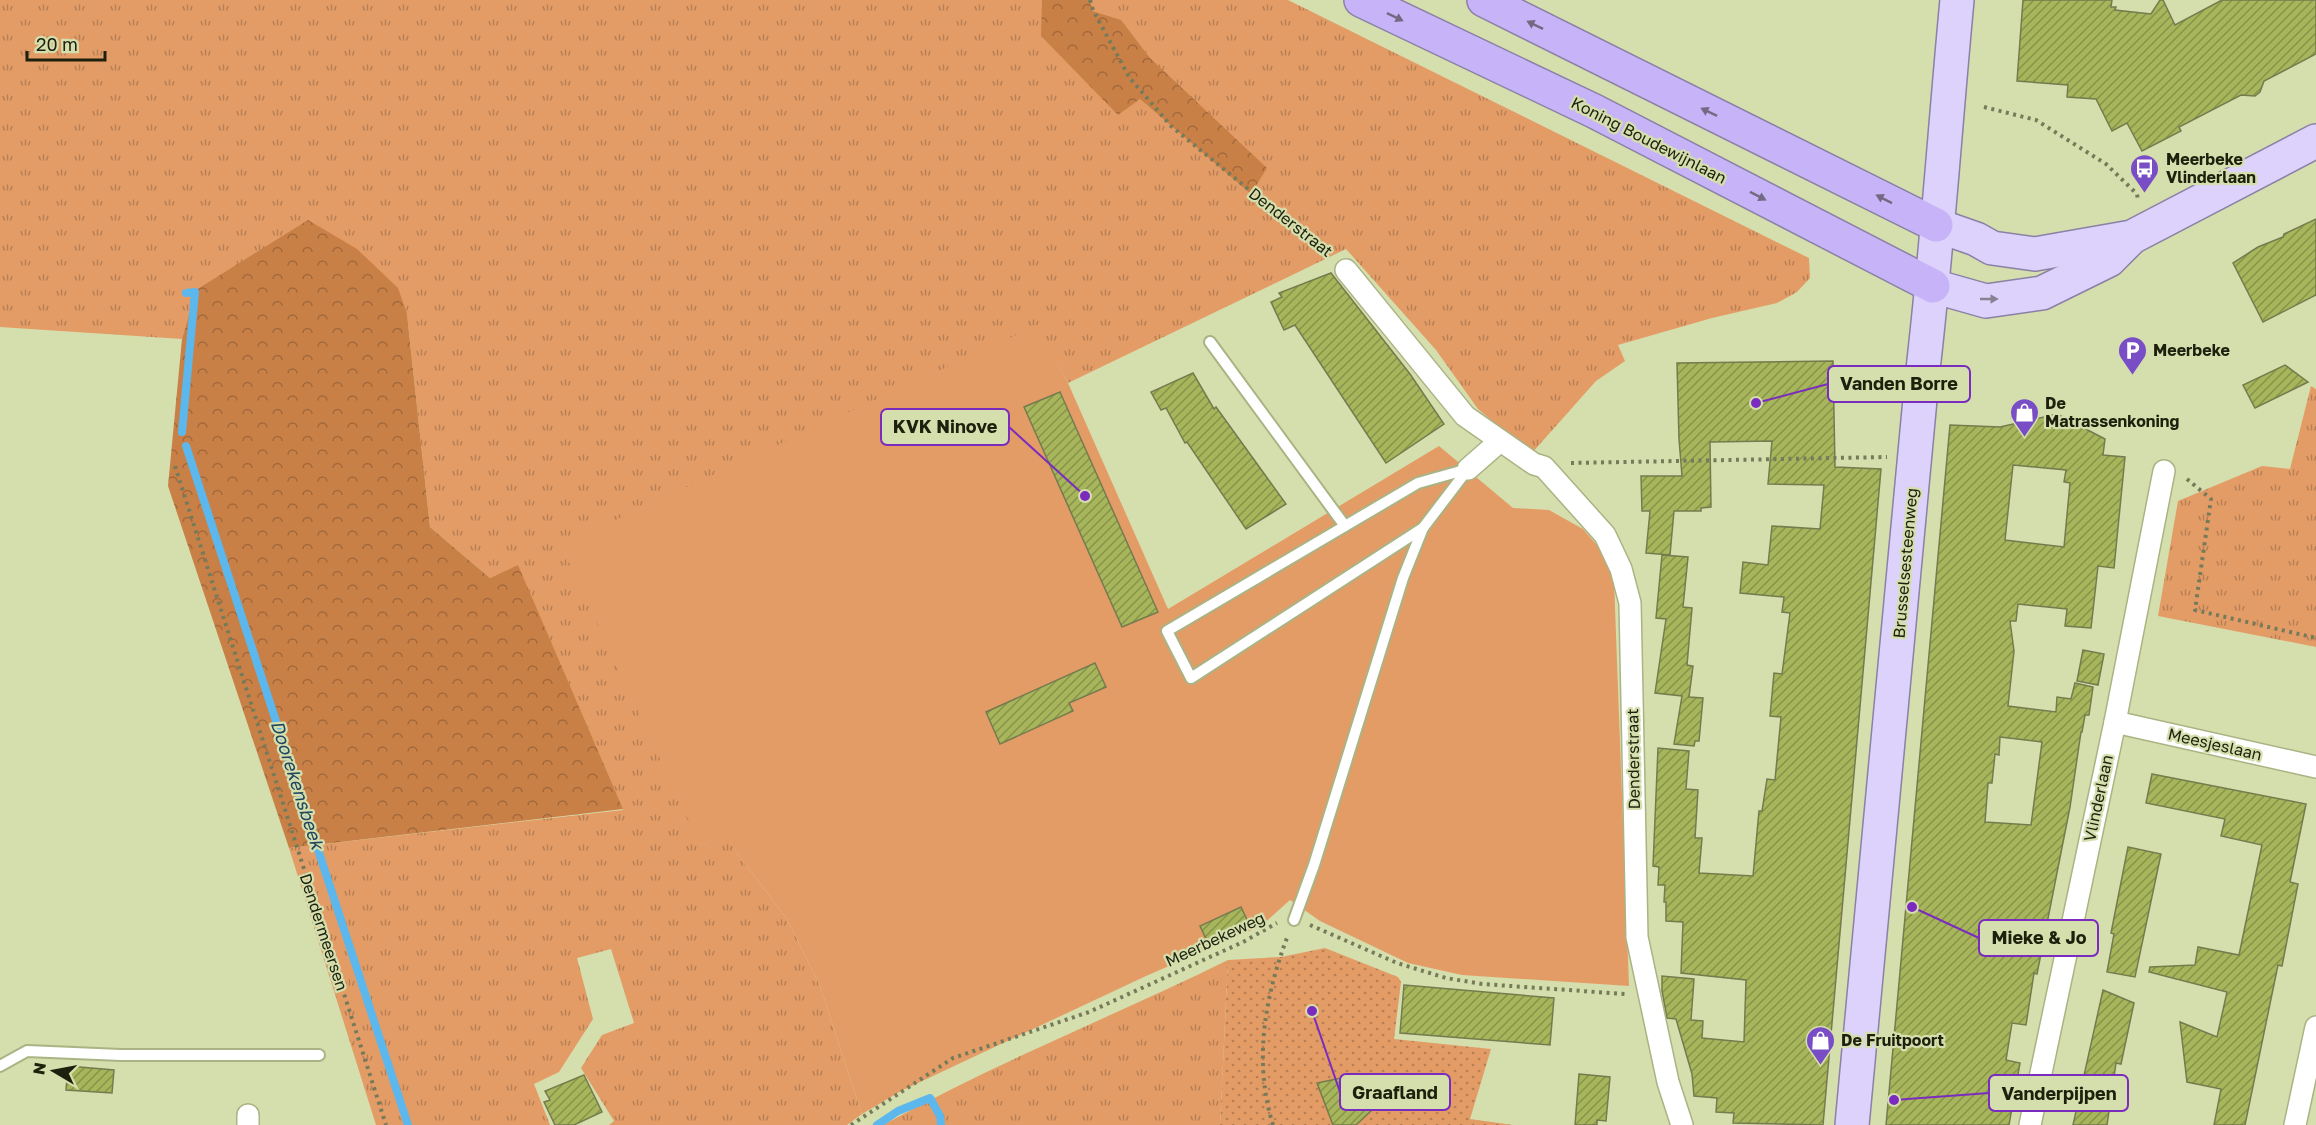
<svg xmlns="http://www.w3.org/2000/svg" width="2316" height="1125" viewBox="0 0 2316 1125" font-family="'Golos Text',sans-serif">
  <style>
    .grass { fill: url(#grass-tufts) }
    .forest { fill: url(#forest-crowns) }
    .garden { fill: url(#garden-dots) }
    .pitch { fill: #e49c67 }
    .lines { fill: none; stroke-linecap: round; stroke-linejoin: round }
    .stream { stroke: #5bb7ec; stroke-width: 8 }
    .building { fill: url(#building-hatch); stroke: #747c4e; stroke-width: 1.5; fill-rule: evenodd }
    .lane-casing { stroke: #aab383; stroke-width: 14 }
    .street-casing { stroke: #aab383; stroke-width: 24 }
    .primary-casing { stroke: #8b80a6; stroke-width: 36 }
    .highway-casing { stroke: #8b80a6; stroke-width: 36 }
    .path { stroke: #757b5a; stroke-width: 4; stroke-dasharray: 3 4.5; stroke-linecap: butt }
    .lane { stroke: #fff; stroke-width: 10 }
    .street { stroke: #fff; stroke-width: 21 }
    .primary { stroke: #ddd2fb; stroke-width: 33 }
    .highway { stroke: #c7b4f8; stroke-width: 33 }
    .oneway { fill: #726a82 }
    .oneway2 { fill: #868290 }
    .labels { text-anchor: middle; stroke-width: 4.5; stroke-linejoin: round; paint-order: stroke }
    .street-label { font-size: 16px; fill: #1c200d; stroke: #d5dead }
    .poi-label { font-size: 16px; font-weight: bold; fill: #1c200d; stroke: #d5dead; text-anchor: start }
    .water-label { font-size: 18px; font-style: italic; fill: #20475e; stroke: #d5dead }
    .leader { fill: none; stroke: #7b2cbf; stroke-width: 2 }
    .callout-dot { fill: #7b2cbf; stroke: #d5dead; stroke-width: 2 }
    .callout { fill: #d5dead; stroke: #7b2cbf; stroke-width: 2 }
    .callout-label { font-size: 18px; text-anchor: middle; font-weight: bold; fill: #1c200d }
  </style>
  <defs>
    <pattern id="grass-tufts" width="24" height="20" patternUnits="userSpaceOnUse" patternTransform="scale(1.5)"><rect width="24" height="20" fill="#e49c67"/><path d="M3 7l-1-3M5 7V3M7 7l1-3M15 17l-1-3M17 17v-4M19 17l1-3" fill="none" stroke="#b87f53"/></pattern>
    <pattern id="forest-crowns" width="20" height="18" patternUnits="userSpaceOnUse" patternTransform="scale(1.5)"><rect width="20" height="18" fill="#c98047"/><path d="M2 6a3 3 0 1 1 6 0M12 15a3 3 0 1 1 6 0" fill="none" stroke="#a2683a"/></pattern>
    <pattern id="garden-dots" width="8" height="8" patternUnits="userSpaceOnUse" patternTransform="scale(1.5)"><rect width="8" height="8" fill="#e49c67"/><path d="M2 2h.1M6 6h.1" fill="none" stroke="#b87f53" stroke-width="1.8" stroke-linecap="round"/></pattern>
    <pattern id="building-hatch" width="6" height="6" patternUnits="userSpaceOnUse" patternTransform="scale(1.5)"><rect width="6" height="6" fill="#a7b55b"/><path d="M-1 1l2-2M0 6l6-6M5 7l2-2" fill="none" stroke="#87934a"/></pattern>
  </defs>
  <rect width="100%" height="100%" fill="#d5dead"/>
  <g class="grass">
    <polygon points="0,0 1288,0 1809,258 1810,278 1797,292 1777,303 1712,318 1618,345 1625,361 1596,381 1531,454 1478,409 1436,350 1346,249 1068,383 1037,325 700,845 727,835 739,856 787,919 820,986 862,1114 847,1125 609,1125 614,1121 581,1068 602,1035 634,1023 611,949 577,958 593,1019 559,1072 534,1084 550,1125 376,1125 289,848 623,810 518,566 490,578 430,527 407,314 196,290 182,339 0,327"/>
    <polygon points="2311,386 2316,389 2316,647 2158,616 2178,501 2262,466 2290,469"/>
    <path d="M 1228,960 L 1220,1125 L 883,1125 C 995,1063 1114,1016 1228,960 Z"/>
  </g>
  <g class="forest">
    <polygon points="1042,0 1090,0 1092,11 1121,20 1150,58 1267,168 1251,194 1140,99 1118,115 1041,36"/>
    <polygon points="308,220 357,249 398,288 407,314 430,527 490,578 518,565 623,809 289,848 168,486 182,339 196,290"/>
  </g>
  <polygon class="garden" points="1325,948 1398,977 1401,982 1394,1039 1491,1049 1470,1119 1513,1125 1220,1125 1228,960 1281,957"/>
  <polygon class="pitch" points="1038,325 1068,383 1168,609 1439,446 1513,508 1549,510 1583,529 1603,552 1614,580 1629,986 1462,975 1408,963 1320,921 1290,900 1261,926 1146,976 901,1091 862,1114 820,986 787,919 739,856 727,836 700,845 561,545"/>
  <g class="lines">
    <g class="stream">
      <polyline points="182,432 195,292 186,293"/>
      <polyline points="186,446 408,1125"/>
      <polyline points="877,1125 898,1111 930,1098 940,1116 941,1125"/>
    </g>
  </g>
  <g class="building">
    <polygon points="2023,0 2112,0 2111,7 2116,7 2115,10 2151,14 2160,0 2163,0 2175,25 2222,0 2316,0 2316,54 2264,81 2260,92 2255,96 2241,95 2179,127 2181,131 2142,151 2127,123 2112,131 2096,99 2067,97 2068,85 2017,81"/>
    <polygon points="2316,219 2316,295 2263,322 2233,263 2258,247 2283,237 2284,234"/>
    <polygon points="1331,273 1410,374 1444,424 1386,463 1295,325 1284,330 1271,302 1282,297 1279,293"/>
    <polygon points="1833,361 1835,467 1881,469 1823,1125 1733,1123 1734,1113 1716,1112 1717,1098 1694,1096 1692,1074 1676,1019 1667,1018 1662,991 1662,976 1694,979 1691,1020 1703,1021 1702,1038 1744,1042 1746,980 1681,973 1683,922 1666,921 1666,902 1664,902 1665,885 1658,885 1659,867 1653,866 1658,748 1689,751 1686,789 1698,790 1695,838 1702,838 1699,873 1753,876 1759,811 1762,811 1767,779 1775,780 1781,717 1770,716 1774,673 1782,674 1790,613 1782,612 1784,597 1740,593 1743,562 1768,565 1772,526 1820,529 1824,485 1768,484 1772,441 1710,442 1711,507 1701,508 1701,511 1674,511 1670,555 1646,553 1650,511 1642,511 1641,476 1682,476 1679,439 1677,363"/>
    <polygon points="2285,365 2308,382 2255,408 2243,385"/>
    <polygon points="1193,373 1214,409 1216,407 1286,504 1246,529 1187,442 1185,443 1166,408 1161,410 1151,392"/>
    <polygon points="1060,392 1158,612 1122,627 1024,407"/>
    <path d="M 2057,414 L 2105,439 L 2103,455 L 2125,457 L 2114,568 L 2098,566 L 2091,628 L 2065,626 L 2067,609 L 2018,604 L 2016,621 L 2010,621 L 2014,651 L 2008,706 L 2056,712 L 2057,697 L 2071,699 L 2075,683 L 2093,687 L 2089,715 L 2085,715 L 2082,732 L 2081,732 L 2070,807 L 2037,974 L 2034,973 L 2026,1025 L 2012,1023 L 2006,1060 L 2020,1063 L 2009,1125 L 1886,1125 L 1950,425 L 2000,427 ZM 2013,465 L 2066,470 L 2064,482 L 2070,483 L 2064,547 L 2005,540 ZM 2000,737 L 2042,742 L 2031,825 L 1985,822 L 1988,783 L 1992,783 L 1995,754 L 1999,755 Z"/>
    <polygon points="1662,555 1688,557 1683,607 1692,608 1687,665 1693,666 1689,697 1703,698 1699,741 1695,741 1694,746 1674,744 1682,696 1655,693 1666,619 1656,618"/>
    <polygon points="2083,650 2104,654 2098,685 2077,681"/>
    <polygon points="1095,663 1106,687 1069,703 1073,711 1000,744 986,712"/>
    <polygon points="2152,774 2306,804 2290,882 2298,884 2282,966 2278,965 2245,1125 2214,1125 2221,1089 2187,1082 2180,1022 2217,1037 2227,992 2149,972 2150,967 2195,965 2198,947 2239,955 2262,845 2221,836 2225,819 2146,803"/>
    <polygon points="2128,847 2161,854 2135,977 2107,972 2114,934 2111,933"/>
    <polygon points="1241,907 1250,926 1244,930 1209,945 1200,926"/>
    <polygon points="1404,985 1554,998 1550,1045 1400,1033"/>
    <polygon points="2103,990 2134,1003 2121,1064 2116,1063 2107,1125 2073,1125"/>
    <polygon points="68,1066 114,1070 112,1093 66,1090"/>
    <polygon points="1579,1074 1610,1077 1606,1121 1597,1120 1597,1125 1575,1125"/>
    <polygon points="584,1075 602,1112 574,1125 555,1125 544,1102 550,1100 545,1091"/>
    <polygon points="1355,1075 1374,1108 1356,1125 1333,1125 1317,1083"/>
  </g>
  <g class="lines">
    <defs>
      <g id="lane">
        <polyline points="1210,342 1345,526"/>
        <polyline points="1423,528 1191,678 1167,631 1418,483 1468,469"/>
        <polyline points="1294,920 1314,865 1403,578 1423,528 1468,469"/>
        <polyline points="0,1066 27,1051 121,1055 319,1055"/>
      </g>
      <g id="street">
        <polyline points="1346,270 1465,416 1534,464 1544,467 1605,535 1621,569 1630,603 1637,937 1668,1082 1682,1125"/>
        <polyline points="1468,469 1500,441"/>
        <polyline points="2115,722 2316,767"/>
        <polyline points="248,1125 248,1115"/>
        <polyline points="2030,1125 2115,722 2164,471"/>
        <polyline points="2295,1125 2316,1027"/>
      </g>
      <g id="primary">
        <polyline points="1936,225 1976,239 1992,248 2035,254 2132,237 2316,141"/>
        <polyline points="1933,286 1986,301 2042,293 2109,260 2129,240"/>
        <path d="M 1852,1125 L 1922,378 C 1937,252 1945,126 1957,0"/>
      </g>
      <g id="highway">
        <polyline points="1361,0 1594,111 1933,286"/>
        <polyline points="1484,0 1936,225"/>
      </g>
    </defs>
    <use href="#lane" class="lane-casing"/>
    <use href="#street" class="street-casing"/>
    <use href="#primary" class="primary-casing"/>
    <use href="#highway" class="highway-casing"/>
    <g class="path">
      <polyline points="1090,0 1093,10 1129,77 1171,126 1286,220 1326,247 1332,253"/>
      <polyline points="1984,107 2036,120 2106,164 2137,194 2138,200"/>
      <polyline points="1571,463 1887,457"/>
      <polyline points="175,466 386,1125"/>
      <polyline points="2187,479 2211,499 2195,610 2316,638"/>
      <polyline points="1310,925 1397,963 1446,978 1482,984 1625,994"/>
      <polyline points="851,1125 953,1058 1089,1012 1243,942 1277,923"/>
      <path d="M 1273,1125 C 1253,1061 1265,996 1288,935"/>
    </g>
    <use href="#lane" class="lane"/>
    <use href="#street" class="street"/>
    <use href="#primary" class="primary"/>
    <use href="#highway" class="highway"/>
  </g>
  <defs><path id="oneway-solid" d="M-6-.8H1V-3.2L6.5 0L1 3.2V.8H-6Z" transform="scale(1.5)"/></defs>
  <g class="oneway">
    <use href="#oneway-solid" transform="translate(1395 17) rotate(26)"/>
    <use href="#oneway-solid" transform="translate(1535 25) rotate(-154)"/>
    <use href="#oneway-solid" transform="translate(1709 112) rotate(-154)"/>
    <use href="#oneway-solid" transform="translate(1758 196) rotate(27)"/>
    <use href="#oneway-solid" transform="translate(1884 199) rotate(-153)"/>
  </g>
  <use class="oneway2" href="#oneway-solid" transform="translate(1989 299)"/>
  <defs>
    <symbol id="bus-pin" viewBox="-11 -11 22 30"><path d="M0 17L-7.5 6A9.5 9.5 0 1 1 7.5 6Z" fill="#794dc5" stroke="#d5dead"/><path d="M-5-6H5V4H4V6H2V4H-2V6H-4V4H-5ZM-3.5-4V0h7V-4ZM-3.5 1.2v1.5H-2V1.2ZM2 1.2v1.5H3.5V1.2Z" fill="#fff"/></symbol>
    <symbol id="parking-pin" viewBox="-11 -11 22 30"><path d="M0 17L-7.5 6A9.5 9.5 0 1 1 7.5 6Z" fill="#794dc5" stroke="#d5dead"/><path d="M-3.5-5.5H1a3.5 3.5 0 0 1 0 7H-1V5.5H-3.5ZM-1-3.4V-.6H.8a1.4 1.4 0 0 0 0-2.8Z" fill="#fff"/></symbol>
    <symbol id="shop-pin" viewBox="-11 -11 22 30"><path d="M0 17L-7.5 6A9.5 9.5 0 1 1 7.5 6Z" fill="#794dc5" stroke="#d5dead"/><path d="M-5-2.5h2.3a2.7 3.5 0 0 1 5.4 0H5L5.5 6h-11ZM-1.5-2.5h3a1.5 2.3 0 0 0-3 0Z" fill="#fff"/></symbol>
  </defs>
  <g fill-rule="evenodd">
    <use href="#bus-pin" x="2128" y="152" width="33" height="45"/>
    <use href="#parking-pin" x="2116" y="334" width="33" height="45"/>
    <use href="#shop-pin" x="2008" y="396" width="33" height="45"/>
    <use href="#shop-pin" x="1804" y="1024" width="33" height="45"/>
  </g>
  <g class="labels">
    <g class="street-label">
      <text transform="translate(1649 140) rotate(27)" y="6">Koning Boudewijnlaan</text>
      <text transform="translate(1291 222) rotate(38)" y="6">Denderstraat</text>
      <text transform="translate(1905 563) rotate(-85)" y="6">Brusselsesteenweg</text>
      <text transform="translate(2215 744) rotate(13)" y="6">Meesjeslaan</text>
      <text transform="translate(1633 759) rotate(-91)" y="6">Denderstraat</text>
      <text transform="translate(2098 798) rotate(-78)" y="6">Vlinderlaan</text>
      <text transform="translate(324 932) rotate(72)" y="6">Dendermeersen</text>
      <text transform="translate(1215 939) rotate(-25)" y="6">Meerbekeweg</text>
    </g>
    <g class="poi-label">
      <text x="2166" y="165">Meerbeke<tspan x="2166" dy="18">Vlinderlaan</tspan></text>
      <text x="2153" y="356">Meerbeke</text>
      <text x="2045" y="409">De<tspan x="2045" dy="18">Matrassenkoning</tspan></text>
      <text x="1841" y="1046">De Fruitpoort</text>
    </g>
    <g class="water-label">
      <text transform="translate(297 785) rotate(72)" y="6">Doorekensbeek</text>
    </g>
  </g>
  <path class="leader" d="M1756 403L1828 384M1085 496L1009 427M1912 907L1979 938M1312 1011L1340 1092M1894 1100L1989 1093"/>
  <g class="callout-dot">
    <circle cx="1756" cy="403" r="6"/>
    <circle cx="1085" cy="496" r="6"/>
    <circle cx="1912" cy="907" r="6"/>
    <circle cx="1312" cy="1011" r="6"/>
    <circle cx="1894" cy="1100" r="6"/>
  </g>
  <g class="callout">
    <rect x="1828" y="366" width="142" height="36" rx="6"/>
    <rect x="881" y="409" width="128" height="36" rx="6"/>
    <rect x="1979" y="920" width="119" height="36" rx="6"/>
    <rect x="1340" y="1074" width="110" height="36" rx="6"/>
    <rect x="1989" y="1075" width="139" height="36" rx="6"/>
  </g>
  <g class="callout-label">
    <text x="1899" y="390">Vanden Borre</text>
    <text x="945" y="433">KVK Ninove</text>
    <text x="2039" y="944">Mieke &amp; Jo</text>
    <text x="1395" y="1099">Graafland</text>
    <text x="2059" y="1100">Vanderpijpen</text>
  </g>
  <g transform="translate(54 1071) rotate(280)" stroke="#d5dead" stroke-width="4.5" paint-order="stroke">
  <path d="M0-4.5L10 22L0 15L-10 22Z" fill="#1c200d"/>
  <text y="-9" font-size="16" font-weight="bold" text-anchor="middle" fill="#1c200d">N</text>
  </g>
  <path d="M27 51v9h78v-9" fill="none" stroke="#1c200d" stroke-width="3"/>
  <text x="36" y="51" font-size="18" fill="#1c200d" stroke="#d5dead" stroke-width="4.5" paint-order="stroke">20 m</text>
</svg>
